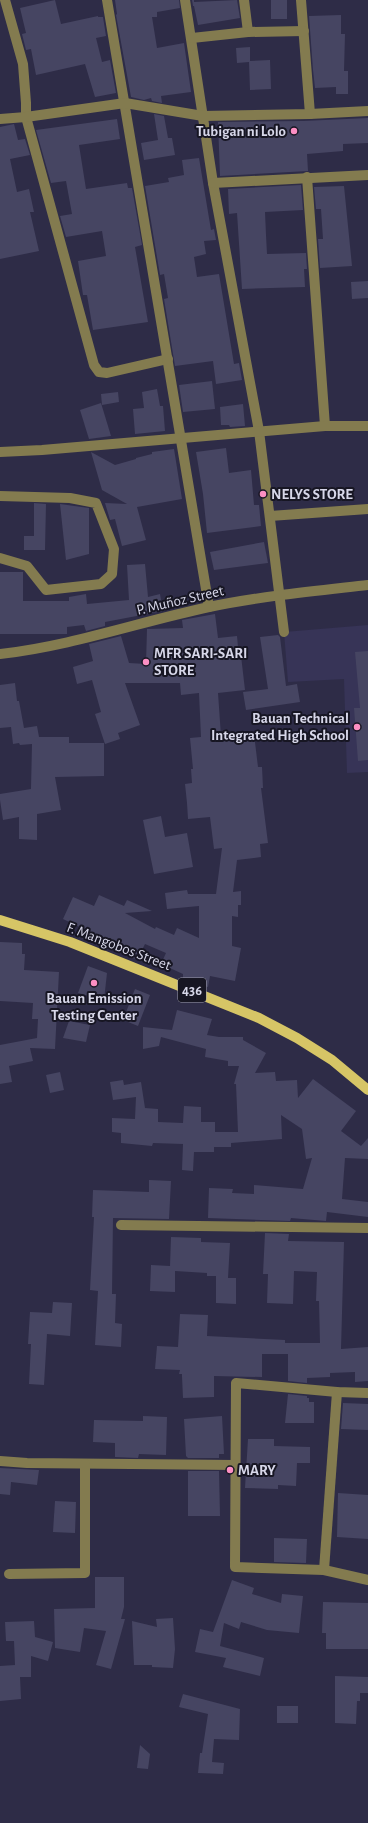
<svg xmlns="http://www.w3.org/2000/svg" width="368" height="1823" viewBox="0 0 368 1823" font-family="'Alegreya Sans',sans-serif">
  <style>
    .built { fill: #373457 }
    .building { fill: #464562 }
    .lines { fill: none; stroke-linecap: round; stroke-linejoin: round }
    .minor { stroke: #837b4f; stroke-width: 10 }
    .major { stroke: #d6c566; stroke-width: 10 }
    .poi-dot { fill: #fc8fc3; stroke: #171623; stroke-width: 1.5 }
    .labels { text-anchor: middle; stroke-width: 4; stroke-linejoin: round; paint-order: stroke }
    .shield { fill: #171623; stroke: #9d9dae; stroke-width: 1 }
    .shield-label { font-size: 14px; font-weight: bold; fill: #d7d7e9 }
    .poi-label { font-size: 15px; font-weight: bold; fill: #d7d7e9; stroke: #171623; text-anchor: start }
    .street-label { font-size: 15px; fill: #d7d7e9; stroke: #171623 }
  </style>
  <rect width="100%" height="100%" fill="#2e2c47"/>
  <polygon class="built" points="368,625 368,772 347,773 344,679 288,682 284,632"/>
  <g class="building">
    <polygon points="55,0 61,24 98,16 98,17 103,17 106,36 96,38 102,62 110,60 116,93 95,97 85,64 36,75 31,49 26,50 22,34 26,33 20,8"/>
    <polygon points="115,0 179,0 180,8 157,12 157,17 152,17 157,48 184,43 191,92 161,96 162,103 152,101 151,98 144,100 131,97 116,15 117,14"/>
    <polygon points="192,0 194,0 194,2 237,0 240,18 198,25 194,6 193,6"/>
    <rect x="271" y="0" width="16" height="19"/>
    <polygon points="341,15 341,34 345,34 344,71 348,71 348,94 336,94 336,87 315,88 313,70 309,16"/>
    <polygon points="250,47 250,61 270,60 271,89 250,90 249,62 237,63 236,48"/>
    <polygon points="154,114 164,116 168,138 172,138 175,155 144,160 141,143 158,140"/>
    <polygon points="368,118 368,143 343,144 343,151 307,154 308,171 220,176 218,122 303,121"/>
    <polygon points="117,119 120,139 79,145 86,189 127,183 128,188 132,188 142,245 135,247 148,322 93,330 87,295 83,295 78,261 106,256 102,231 66,237 60,216 72,214 66,181 51,183 36,130"/>
    <polygon points="14,124 18,140 25,139 30,155 10,159 17,192 29,189 34,212 30,212 39,251 0,259 0,127"/>
    <polygon points="199,158 211,230 214,229 216,240 204,241 206,254 194,257 197,277 219,274 234,364 239,363 242,380 216,384 213,361 175,366 164,299 168,298 164,274 160,275 145,186 169,182 168,178 184,175 182,160"/>
    <polygon points="301,185 303,210 265,212 266,235 267,254 306,253 307,269 304,269 305,287 242,289 237,213 229,214 228,189"/>
    <polygon points="344,186 352,266 320,268 318,239 323,239 321,209 316,209 314,187"/>
    <polygon points="368,281 368,298 352,299 351,282"/>
    <polygon points="212,381 215,409 183,412 179,385"/>
    <polygon points="157,389 160,406 163,406 165,431 135,434 133,409 144,408 142,392"/>
    <polygon points="118,392 119,402 102,405 101,394"/>
    <polygon points="101,403 111,436 89,439 80,410"/>
    <polygon points="243,404 245,426 230,427 229,425 221,425 220,407"/>
    <polygon points="226,448 229,473 251,470 254,505 259,505 261,526 207,533 203,494 196,452"/>
    <polygon points="174,449 182,499 137,507 146,540 122,546 115,519 110,520 105,503 127,504 102,490 91,452 115,465 136,459 136,458 152,454 152,452"/>
    <polygon points="34,503 46,504 45,550 24,550 24,536 34,536"/>
    <polygon points="60,504 89,508 89,554 66,560"/>
    <polygon points="264,542 268,563 214,570 210,552"/>
    <polygon points="145,564 148,597 160,594 163,611 105,622 105,626 86,631 84,625 67,627 67,634 0,634 0,572 23,572 23,601 69,601 69,597 86,594 87,604 129,600 127,565"/>
    <polygon points="215,614 218,638 237,636 238,647 240,647 245,690 218,693 221,736 254,734 258,767 262,767 263,788 261,788 268,843 260,844 261,857 237,860 233,892 241,891 241,905 238,905 238,917 232,916 232,946 241,948 235,981 210,976 208,987 196,984 196,981 183,978 183,974 161,964 166,953 145,944 137,960 104,944 103,947 82,938 86,930 63,919 73,897 94,906 99,895 124,906 127,900 152,911 125,913 155,929 156,927 174,935 177,928 199,938 199,906 167,909 165,893 187,890 188,894 216,894 222,848 214,849 210,817 188,819 187,803 185,784 192,783 191,769 193,769 190,738 201,737 199,693 181,695 180,683 125,683 140,725 118,733 120,739 105,744 95,714 101,712 92,680 77,684 73,667 93,661 89,644 121,636 129,663 146,664 147,629 183,628 182,620"/>
    <polygon points="278,635 280,637 286,686 297,684 300,702 246,710 243,692 268,689 260,637"/>
    <polygon points="368,651 368,760 358,761 354,708 360,708 355,652"/>
    <polygon points="15,683 17,701 19,701 24,728 37,726 39,737 69,737 69,743 104,743 104,776 55,777 61,810 37,814 37,840 19,839 19,817 3,820 0,800 0,794 31,789 32,744 20,745 19,743 13,744 11,727 0,728 0,685"/>
    <polygon points="161,816 165,837 187,833 193,867 154,874 143,820"/>
    <polygon points="0,942 22,943 22,954 25,954 24,970 59,972 55,1049 30,1048 33,1061 9,1066 12,1082 0,1084 0,1045 37,1038 38,1019 32,1019 33,1003 0,1001"/>
    <polygon points="88,966 107,973 104,1000 78,993"/>
    <polygon points="135,989 150,995 138,1026 123,1020"/>
    <polygon points="177,1010 212,1019 207,1035 219,1037 243,1037 243,1040 266,1053 255,1073 275,1072 276,1081 297,1080 298,1098 313,1079 356,1111 341,1131 361,1146 368,1138 368,1159 345,1158 342,1199 368,1202 368,1217 327,1212 326,1221 291,1218 290,1221 208,1218 209,1188 233,1189 232,1193 254,1194 254,1185 303,1189 312,1158 306,1159 302,1129 281,1115 282,1139 231,1143 231,1147 214,1147 214,1152 194,1152 193,1171 182,1170 183,1144 153,1143 152,1146 121,1143 121,1133 112,1132 112,1118 135,1119 136,1097 113,1100 110,1082 123,1080 124,1085 141,1082 145,1108 158,1109 158,1122 183,1123 184,1106 201,1107 201,1122 215,1122 215,1132 238,1132 236,1084 234,1084 239,1066 228,1066 228,1061 205,1057 206,1049 161,1037 159,1046 143,1049 143,1027 172,1030"/>
    <polygon points="69,1021 90,1025 86,1042 63,1038"/>
    <polygon points="60,1072 64,1090 50,1093 46,1075"/>
    <polygon points="149,1180 171,1181 169,1219 113,1218 112,1294 116,1294 115,1323 122,1324 121,1347 95,1345 98,1291 90,1290 94,1217 92,1217 93,1190 149,1192"/>
    <polygon points="265,1233 289,1234 288,1241 344,1242 341,1349 368,1347 368,1381 355,1382 355,1372 330,1373 330,1377 307,1378 307,1383 288,1381 288,1354 262,1354 262,1377 214,1376 214,1397 183,1398 182,1376 182,1374 179,1374 180,1370 155,1369 157,1346 178,1347 180,1314 208,1315 207,1336 285,1340 285,1343 320,1343 319,1301 316,1301 317,1272 294,1271 293,1304 267,1303 268,1274 263,1274"/>
    <polygon points="171,1237 201,1238 201,1242 230,1243 228,1278 236,1278 236,1304 216,1303 216,1276 207,1276 207,1273 175,1271 175,1292 150,1291 151,1265 170,1266"/>
    <polygon points="53,1302 72,1303 70,1336 47,1334 44,1385 29,1384 31,1344 28,1344 30,1312 52,1313"/>
    <polygon points="288,1394 307,1396 307,1398 309,1398 309,1402 314,1402 314,1423 285,1423"/>
    <polygon points="343,1403 368,1404 368,1430 341,1429"/>
    <polygon points="143,1416 167,1417 166,1455 139,1454 138,1458 115,1457 115,1443 93,1442 94,1420 143,1421"/>
    <polygon points="222,1416 224,1454 219,1454 219,1458 188,1458 186,1456 184,1419"/>
    <polygon points="248,1439 274,1439 274,1446 310,1447 310,1463 297,1463 296,1486 278,1485 278,1489 245,1488"/>
    <polygon points="0,1468 39,1470 37,1485 11,1482 10,1495 0,1494"/>
    <polygon points="188,1471 219,1471 220,1516 188,1516"/>
    <polygon points="338,1493 368,1495 368,1539 337,1537"/>
    <polygon points="55,1501 76,1502 75,1533 53,1532"/>
    <polygon points="274,1538 307,1539 306,1563 274,1562"/>
    <polygon points="95,1577 124,1577 124,1607 121,1619 125,1619 111,1669 96,1665 106,1631 84,1628 80,1652 55,1648 54,1609 95,1608"/>
    <polygon points="232,1580 254,1588 252,1594 281,1603 282,1594 303,1596 299,1633 267,1630 241,1622 239,1629 224,1623 220,1646 264,1658 260,1676 223,1667 226,1658 195,1652 200,1629 213,1632"/>
    <polygon points="323,1602 368,1603 368,1649 326,1649 326,1633 322,1633"/>
    <polygon points="173,1618 175,1649 173,1668 152,1667 152,1665 134,1665 132,1621 157,1627 156,1619"/>
    <polygon points="34,1621 35,1637 53,1642 48,1661 31,1656 31,1677 20,1677 21,1699 0,1701 0,1666 15,1665 14,1641 6,1641 5,1622"/>
    <polygon points="335,1676 368,1677 368,1693 360,1693 360,1701 357,1701 356,1724 335,1723"/>
    <polygon points="183,1694 240,1709 239,1740 214,1739 212,1762 224,1763 223,1774 198,1773 200,1753 202,1753 208,1714 179,1707"/>
    <rect x="277" y="1706" width="21" height="17"/>
    <polygon points="140,1745 150,1754 148,1769 137,1768"/>
  </g>
  <g class="lines">
    <g class="minor">
      <polyline points="5,0 23,64 26,103 26,117 94,365 99,372 107,373 168,359"/>
      <polyline points="107,0 209,607"/>
      <polyline points="185,0 213,183 259,431 284,632"/>
      <polyline points="244,0 248,32"/>
      <polyline points="301,0 310,114"/>
      <polyline points="192,38 248,32 304,31"/>
      <polyline points="0,119 26,117 125,103 203,116 310,114 368,111"/>
      <polyline points="307,177 325,426"/>
      <polyline points="213,183 368,175"/>
      <polyline points="0,452 42,450 325,426 368,426"/>
      <polyline points="0,496 70,498 96,503 114,549 112,574 101,584 46,590 27,566 0,558"/>
      <polyline points="270,516 368,509"/>
      <path d="M 0,654 C 71,646 139,622 209,607 C 262,596 315,591 368,585"/>
      <polyline points="121,1225 368,1228"/>
      <polyline points="368,1393 337,1392 236,1383 235,1567 324,1570 368,1580"/>
      <polyline points="0,1461 27,1463 235,1465"/>
      <polyline points="324,1570 337,1392"/>
      <polyline points="9,1574 85,1573 85,1464"/>
    </g>
    <polyline class="major" points="0,920 70,942 259,1018 297,1038 332,1060 368,1090"/>
  </g>
  <g class="poi-dot">
    <circle cx="294" cy="131" r="4"/>
    <circle cx="263" cy="494" r="4"/>
    <circle cx="146" cy="662" r="4"/>
    <circle cx="357" cy="727" r="4"/>
    <circle cx="94" cy="983" r="4"/>
    <circle cx="230" cy="1470" r="4"/>
  </g>
  <g class="labels">
    <rect class="shield" x="178" y="978" width="28" height="24" rx="3"/>
    <g class="shield-label">
      <text x="192" y="995">436</text>
    </g>
    <g class="poi-label">
      <text x="286" y="136" text-anchor="end">Tubigan ni Lolo</text>
      <text x="271" y="499">NELYS STORE</text>
      <text x="154" y="658">MFR SARI-SARI<tspan x="154" dy="17">STORE</tspan></text>
      <text x="349" y="723" text-anchor="end">Bauan Technical<tspan x="349" dy="17">Integrated High School</tspan></text>
      <text x="94" y="1003" text-anchor="middle">Bauan Emission<tspan x="94" dy="17">Testing Center</tspan></text>
      <text x="238" y="1475">MARY</text>
    </g>
    <g class="street-label">
      <text transform="translate(180 600) rotate(-13)" y="5">P. Muñoz Street</text>
      <text transform="translate(119 946) rotate(21)" y="5">F. Mangobos Street</text>
    </g>
  </g>
</svg>
